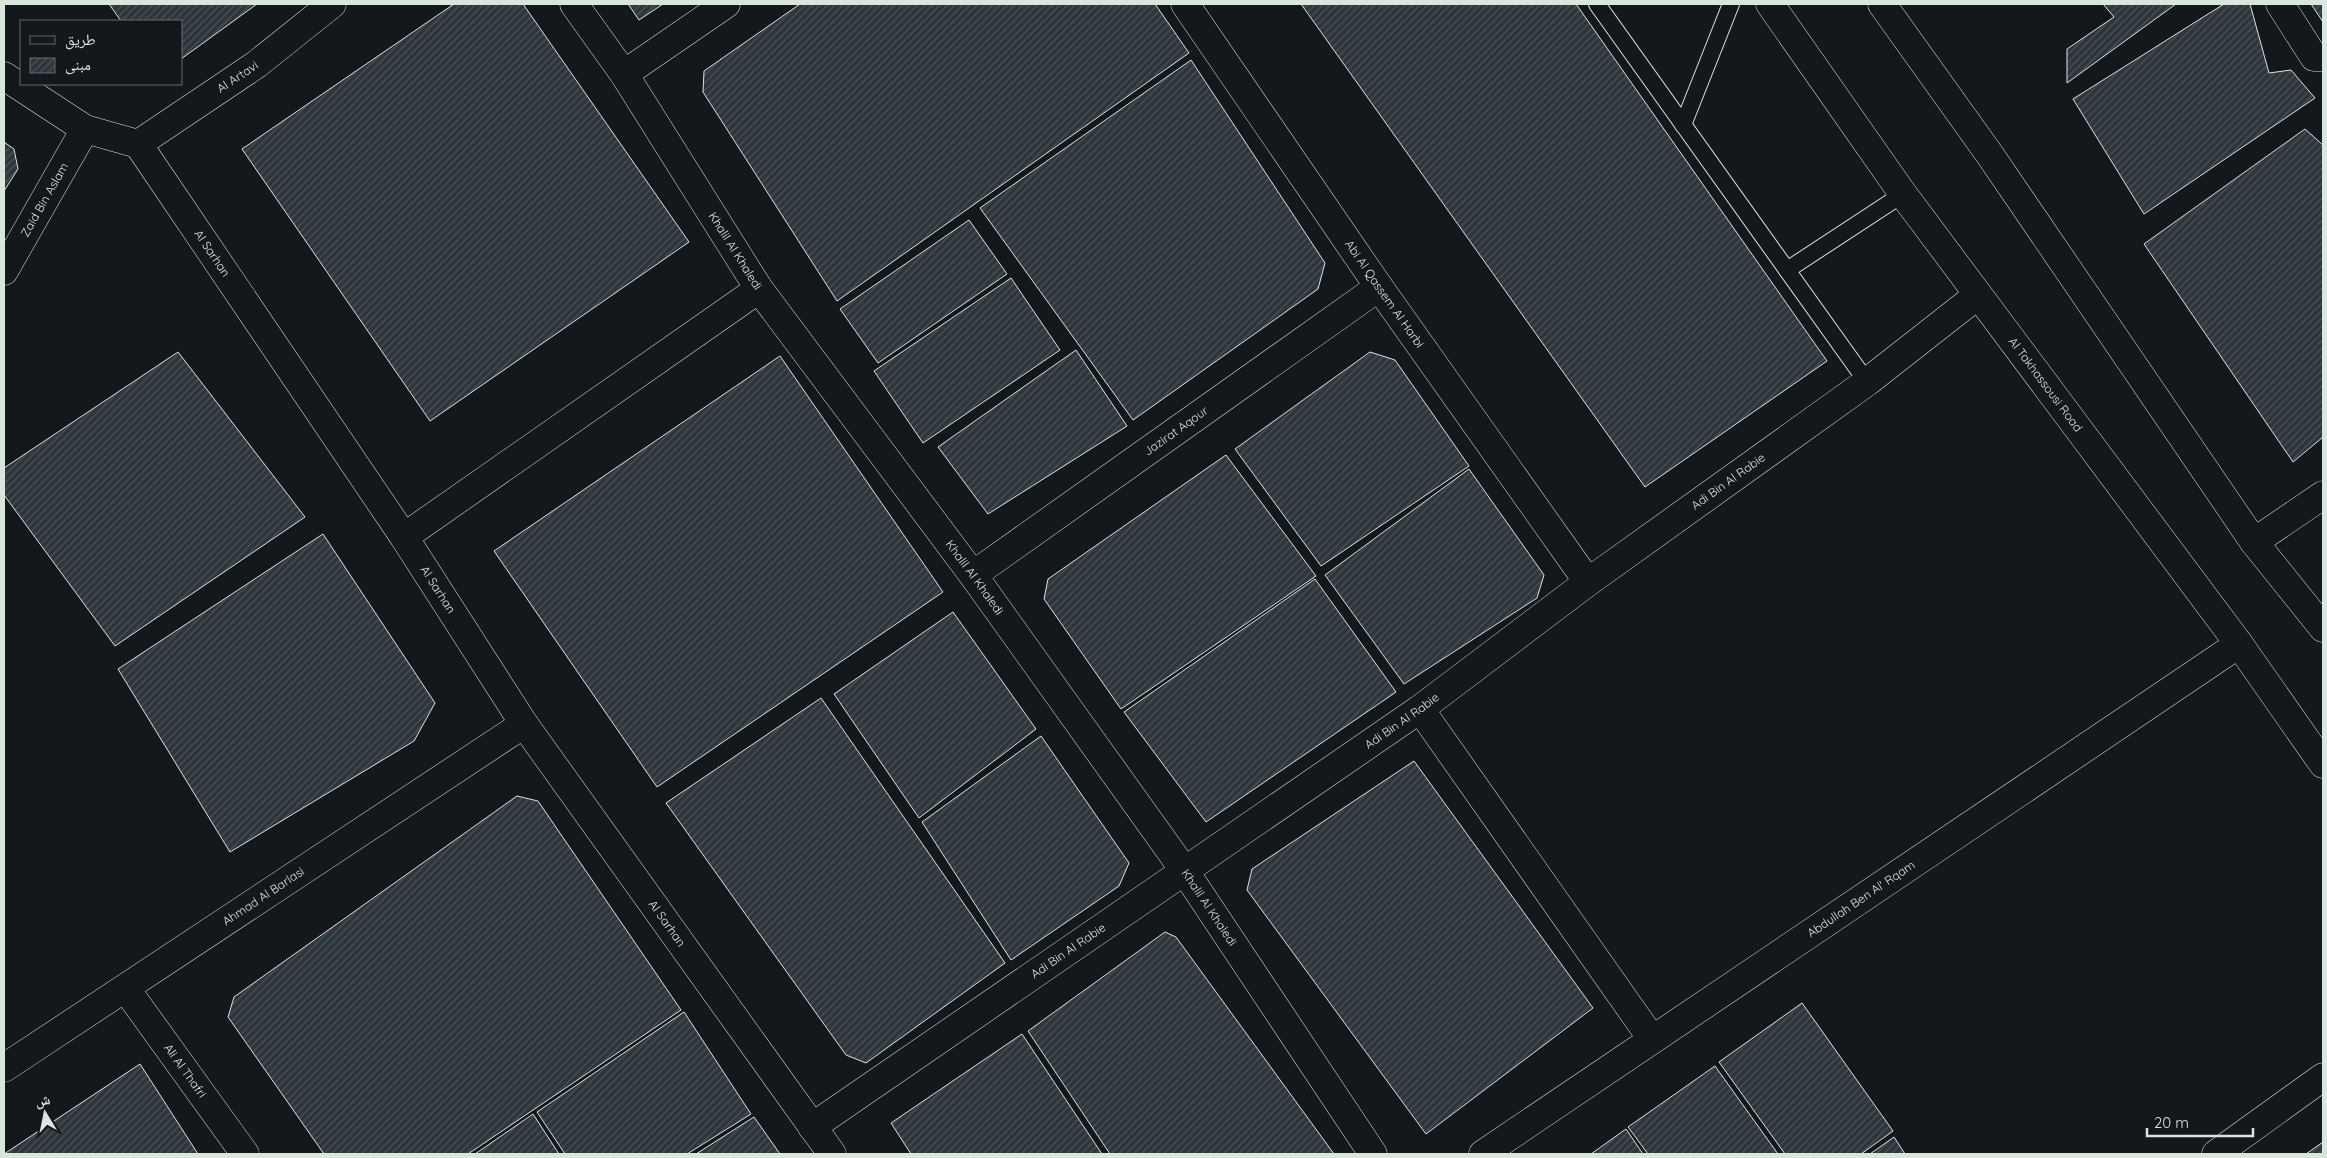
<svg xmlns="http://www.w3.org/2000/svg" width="2327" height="1158" viewBox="0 0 2327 1158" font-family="Quicksand,'Noto Naskh Arabic',sans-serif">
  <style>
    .building { fill: url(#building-hatch); stroke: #d8e6dc }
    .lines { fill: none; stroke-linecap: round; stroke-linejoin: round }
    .lane-casing { stroke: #d8e6dc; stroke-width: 18 }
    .street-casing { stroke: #d8e6dc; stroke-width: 29 }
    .primary-casing { stroke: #d8e6dc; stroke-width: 29 }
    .lane { stroke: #14181c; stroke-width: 16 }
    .street { stroke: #14181c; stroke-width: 28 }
    .primary { stroke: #14181c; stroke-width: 28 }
    .labels { text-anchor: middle; stroke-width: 4; stroke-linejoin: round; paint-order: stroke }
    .street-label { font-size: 12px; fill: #d8e6dc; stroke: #14181c }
  </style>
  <defs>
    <pattern id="building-hatch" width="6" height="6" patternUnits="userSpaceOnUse" patternTransform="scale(1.25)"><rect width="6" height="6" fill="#2c363c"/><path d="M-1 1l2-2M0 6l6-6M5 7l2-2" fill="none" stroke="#4a5358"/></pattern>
  </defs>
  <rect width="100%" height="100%" fill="#14181c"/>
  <g class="building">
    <polygon points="109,4 257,4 181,59 181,21 121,21"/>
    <polygon points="454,4 523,4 689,242 430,421 242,149"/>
    <polygon points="628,4 663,4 639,20"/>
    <polygon points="800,4 1155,4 1189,53 837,301 703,92 704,71"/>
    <polygon points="1301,4 1576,4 1827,361 1645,487"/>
    <polygon points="2103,4 2176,4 2067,83 2067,49 2114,17"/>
    <polygon points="2224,4 2250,4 2269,73 2291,70 2315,98 2144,214 2073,99"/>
    <polygon points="2311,4 2323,4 2323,22"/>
    <polygon points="1191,60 1325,263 1318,289 1133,420 980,208"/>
    <polygon points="2305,129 2323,145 2323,437 2293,462 2144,244"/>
    <polygon points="4,142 14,149 18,169 4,191"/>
    <polygon points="969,220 1007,274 878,363 840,309"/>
    <polygon points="1011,278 1060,350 923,443 874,371"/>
    <polygon points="1076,350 1127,426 988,514 938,447"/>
    <polygon points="178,352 305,517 115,646 4,495 4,468"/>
    <polygon points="1370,352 1395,360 1469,466 1321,566 1235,449"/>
    <polygon points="780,356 943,592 657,787 494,551"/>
    <polygon points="1226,455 1316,576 1121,709 1044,599 1048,579"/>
    <polygon points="1469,469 1544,575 1537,598 1404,684 1325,575"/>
    <polygon points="323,534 435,703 414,741 230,852 118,669"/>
    <polygon points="1315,579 1396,692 1206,822 1124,712"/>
    <polygon points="953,612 1036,729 919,818 834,694"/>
    <polygon points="821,698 1005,963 866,1063 846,1055 666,803"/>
    <polygon points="1041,736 1129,863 1119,886 1011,960 922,822"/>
    <polygon points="1414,761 1593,1008 1426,1134 1247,890 1252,869"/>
    <polygon points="517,796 538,801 681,1010 468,1154 324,1154 228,1017 234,997"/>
    <polygon points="1165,932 1176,937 1334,1154 1110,1154 1028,1031"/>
    <polygon points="1802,1003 1893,1131 1861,1154 1785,1154 1719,1062"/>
    <polygon points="684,1012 751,1114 687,1154 565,1154 537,1112"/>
    <polygon points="1022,1034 1102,1154 911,1154 891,1123"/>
    <polygon points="140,1064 198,1154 4,1154"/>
    <polygon points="1715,1066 1778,1154 1648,1154 1628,1127"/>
    <polygon points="533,1114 559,1154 475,1154"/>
    <polygon points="754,1117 780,1154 696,1154"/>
    <polygon points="1626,1129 1643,1154 1591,1154"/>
    <polygon points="1894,1137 1905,1154 1870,1154"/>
    <polygon points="2323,1142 2323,1154 2306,1154"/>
  </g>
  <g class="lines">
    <defs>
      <g id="lane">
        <polyline points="1597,4 1867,382"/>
        <polyline points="1683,125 1731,4"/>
        <polyline points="1787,270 1903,194"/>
      </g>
      <g id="street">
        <path id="s1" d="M 574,4 L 624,74 L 759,289 L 973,575 L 1184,870 L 1373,1154"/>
        <path id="s2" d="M 1185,4 L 1379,287 L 1588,582"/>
        <polyline points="2280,4 2314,57 2323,57"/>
        <polyline points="624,74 726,4"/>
        <path id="s3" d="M 4,76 L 85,129 L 138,144 L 404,537 L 524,724 L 832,1154"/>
        <path id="s4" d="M 138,144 L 257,64 L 332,4"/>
        <path id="s5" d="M 4,271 L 85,129"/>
        <polyline points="404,537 759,289"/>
        <polyline points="2254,542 2323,495"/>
        <path id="s6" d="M 973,575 L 1379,287"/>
        <polyline points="1420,709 1652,1039"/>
        <path id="s7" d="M 126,989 L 245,1154"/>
        <path id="s8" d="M 4,1068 L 524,724"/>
        <path id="s9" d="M 812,1127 L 1420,709 L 1588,582 L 1867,382 L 1978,295"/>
        <path id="s10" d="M 1483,1154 L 2239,644"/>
        <polyline points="2216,1154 2323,1077"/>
      </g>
      <g id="primary">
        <path id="s11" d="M 1770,4 L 1903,194 L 2239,644 L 2323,764"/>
        <polyline points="1882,4 1990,155 2254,542 2323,628"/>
      </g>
    </defs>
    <use href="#lane" class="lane-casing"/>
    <use href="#street" class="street-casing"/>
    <use href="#primary" class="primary-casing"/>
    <use href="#lane" class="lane"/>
    <use href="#street" class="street"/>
    <use href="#primary" class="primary"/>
  </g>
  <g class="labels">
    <g class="street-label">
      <text dy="4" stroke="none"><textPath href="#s4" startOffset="120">Al Artavi</textPath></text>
      <text dy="4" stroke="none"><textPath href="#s5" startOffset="82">Zaid Bin Aslam</textPath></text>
      <text dy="4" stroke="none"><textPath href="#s1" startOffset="295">Khalil Al Khaledi</textPath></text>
      <text dy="4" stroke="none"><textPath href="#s3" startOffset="284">Al Sarhan</textPath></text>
      <text dy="4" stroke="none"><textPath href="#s2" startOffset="352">Abi Al Qassem Al Harbi</textPath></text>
      <text dy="4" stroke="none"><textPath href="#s11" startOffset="470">Al Takhassousi Road</textPath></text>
      <text dy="4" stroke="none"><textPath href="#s6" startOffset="249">Jazirat Aqour</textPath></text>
      <text dy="4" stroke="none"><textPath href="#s9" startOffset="1121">Adi Bin Al Rabie</textPath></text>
      <text dy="4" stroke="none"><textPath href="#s1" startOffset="700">Khalil Al Khaledi</textPath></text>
      <text dy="4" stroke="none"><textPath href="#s3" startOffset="689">Al Sarhan</textPath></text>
      <text dy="4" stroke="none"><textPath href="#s9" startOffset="716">Adi Bin Al Rabie</textPath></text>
      <text dy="4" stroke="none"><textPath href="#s8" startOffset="311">Ahmad Al Barlasi</textPath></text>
      <text dy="4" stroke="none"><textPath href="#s10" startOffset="456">Abdullah Ben Al' Rqam</textPath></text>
      <text dy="4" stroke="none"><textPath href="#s1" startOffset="1105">Khalil Al Khaledi</textPath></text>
      <text dy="4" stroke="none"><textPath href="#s3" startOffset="1094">Al Sarhan</textPath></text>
      <text dy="4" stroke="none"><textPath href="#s9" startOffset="311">Adi Bin Al Rabie</textPath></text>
      <text dy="4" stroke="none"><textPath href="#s7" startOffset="101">Ali Al Thafri</textPath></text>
    </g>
  </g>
  <rect width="2327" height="1158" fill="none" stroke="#d8e6dc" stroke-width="10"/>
  <rect x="20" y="20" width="162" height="65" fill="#14181c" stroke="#626a69"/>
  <rect x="30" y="36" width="25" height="8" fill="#14181c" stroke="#626a69"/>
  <text x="65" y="45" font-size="15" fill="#d8e6dc">طريق</text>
  <rect x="30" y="58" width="25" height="15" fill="url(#building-hatch)" stroke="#626a69"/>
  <text x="65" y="70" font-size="15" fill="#d8e6dc">مبنى</text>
  <g transform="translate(45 1113) rotate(350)" stroke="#14181c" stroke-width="4" paint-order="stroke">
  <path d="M0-4L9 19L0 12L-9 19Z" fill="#d8e6dc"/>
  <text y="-8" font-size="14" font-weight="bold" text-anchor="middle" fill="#d8e6dc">ش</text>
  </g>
  <path d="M2147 1128v8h106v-8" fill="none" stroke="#d8e6dc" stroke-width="2.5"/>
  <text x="2154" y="1128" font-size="15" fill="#d8e6dc" stroke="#14181c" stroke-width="4" paint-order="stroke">20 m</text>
</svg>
